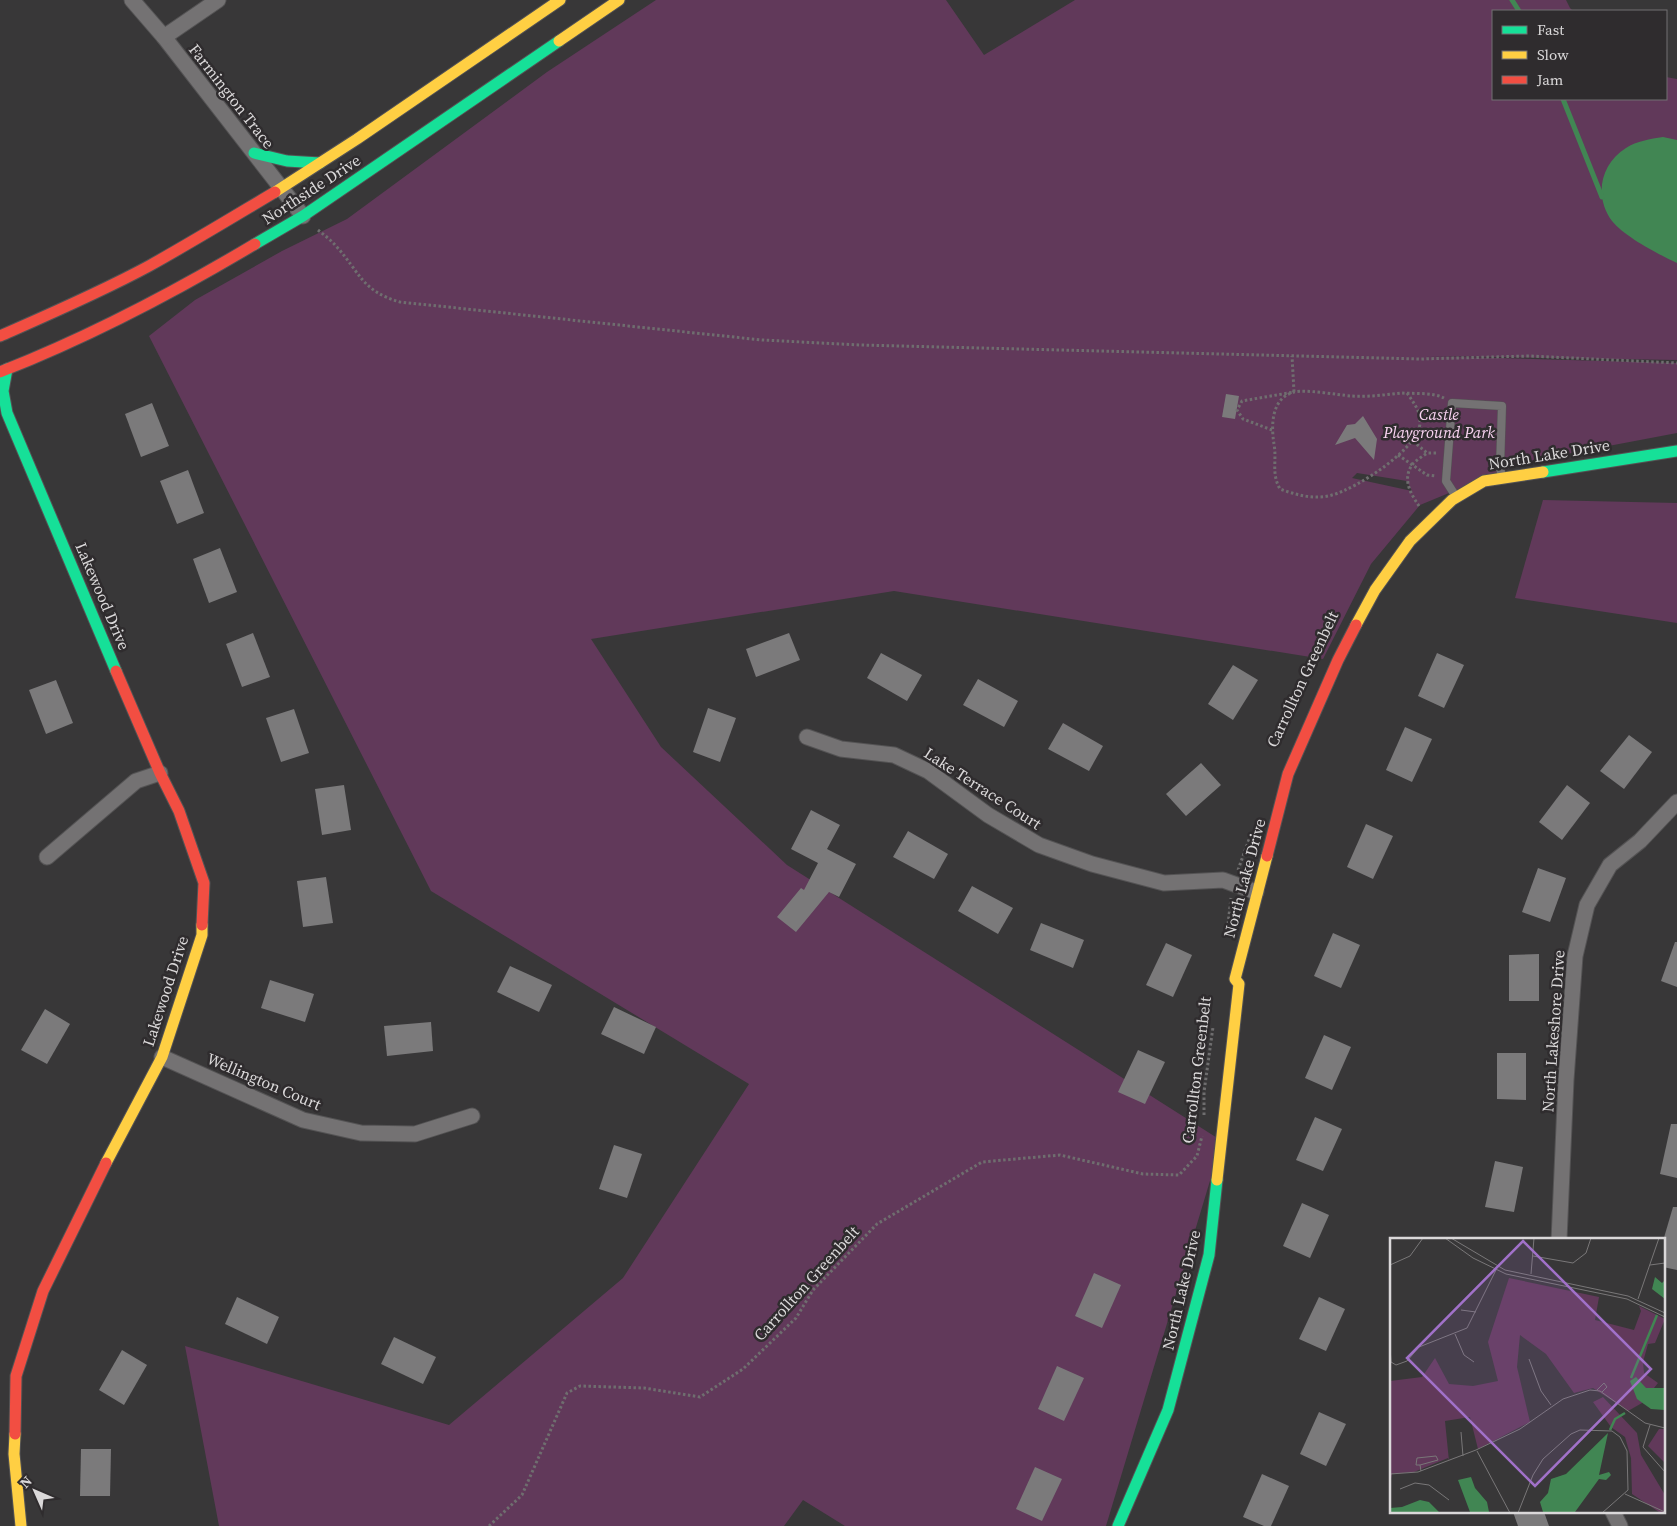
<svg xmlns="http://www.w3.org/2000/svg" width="1677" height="1526" viewBox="0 0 1677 1526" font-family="'Source Serif 4',serif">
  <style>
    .green { fill: #61395a; fill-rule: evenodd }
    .water { fill: #418653 }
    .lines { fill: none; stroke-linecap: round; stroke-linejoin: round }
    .stream { stroke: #418653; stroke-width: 5 }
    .building { fill: #7b7a7b }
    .lane-casing { stroke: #545354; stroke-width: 9 }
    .street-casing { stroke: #545354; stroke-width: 17 }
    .fast-casing { stroke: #545354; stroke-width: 13 }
    .slow-casing { stroke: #545354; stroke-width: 13 }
    .jam-casing { stroke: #545354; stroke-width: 13 }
    .path { stroke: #6f6e6f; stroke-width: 3; stroke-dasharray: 2.5 2.5; stroke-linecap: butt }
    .lane { stroke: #747273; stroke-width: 8 }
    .street { stroke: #747273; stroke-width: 15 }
    .fast { stroke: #16e098; stroke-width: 11 }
    .slow { stroke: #ffcf43; stroke-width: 11 }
    .jam { stroke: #f24e42; stroke-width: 11 }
    .labels { text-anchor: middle; stroke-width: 5; stroke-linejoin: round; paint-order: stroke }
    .street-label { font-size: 16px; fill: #dad8d9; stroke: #2f2c2e }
    .park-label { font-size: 16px; font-style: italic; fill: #fad4f2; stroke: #2f2c2e }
    .inset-river { fill: none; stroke: #418653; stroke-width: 2.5 }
    .inset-road { fill: none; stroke: #797778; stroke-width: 1 }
    .view { fill: #a171c9; fill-opacity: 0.15; stroke: #a171c9; stroke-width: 2.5 }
    .inset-edge { fill: none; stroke: #dad8d9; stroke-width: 2.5 }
  </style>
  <rect width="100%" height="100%" fill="#383738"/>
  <g class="green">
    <path d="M 656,0 L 946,0 L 984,55 L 1075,0 L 1566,0 L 1570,8 L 1573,11 L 1493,11 L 1493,99 L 1666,99 L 1666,77 L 1677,79 L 1677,360 L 1425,356 L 1677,363 L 1677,433 L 1524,462 L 1420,505 L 1371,564 L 1323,659 L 894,591 L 591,639 L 661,747 L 787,865 L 1222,1141 L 1106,1526 L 845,1526 L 803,1500 L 784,1526 L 219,1526 L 185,1346 L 449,1425 L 623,1278 L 749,1084 L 431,891 L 149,336 L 195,300 L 282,251 L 347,219 L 547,72 ZM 1357,473 L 1407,481 L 1412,491 L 1352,478 Z"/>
    <polygon points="1543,500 1677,503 1677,623 1515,598"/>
  </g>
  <path class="water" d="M 1663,137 L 1677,140 L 1677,263 C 1658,254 1625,237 1612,221 C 1594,197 1600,164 1626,148 C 1637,141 1650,139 1663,137 Z"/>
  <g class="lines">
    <g class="stream">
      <polyline points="1512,0 1519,11"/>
      <polyline points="1563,99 1602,197"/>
    </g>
  </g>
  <g class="building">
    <polygon points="1226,394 1239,396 1235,419 1222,417"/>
    <polygon points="152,403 169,446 141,457 125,414"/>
    <polygon points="1363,416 1377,439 1374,460 1355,438 1335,445 1347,425 1355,424"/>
    <polygon points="188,470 204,513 177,524 160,481"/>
    <polygon points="220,548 237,592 209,603 193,559"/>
    <polygon points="253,633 270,677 242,687 226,644"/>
    <polygon points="789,633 800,660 756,677 746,649"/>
    <polygon points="881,653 922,675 907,701 867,678"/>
    <polygon points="1437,653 1464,665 1444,708 1418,696"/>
    <polygon points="1233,665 1258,680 1233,720 1208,704"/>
    <polygon points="978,679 1018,701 1004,727 963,705"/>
    <polygon points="56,680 73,723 46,734 29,690"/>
    <polygon points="708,708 736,718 720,762 693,752"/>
    <polygon points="294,709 309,753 281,762 266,718"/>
    <polygon points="1063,723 1103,746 1089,771 1048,749"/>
    <polygon points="1405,727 1432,739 1412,782 1386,770"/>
    <polygon points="1629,735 1652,752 1624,789 1600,771"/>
    <polygon points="1201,763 1221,785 1186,816 1166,794"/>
    <polygon points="344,785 351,830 322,835 315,789"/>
    <polygon points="1567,785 1590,803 1562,840 1539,822"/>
    <polygon points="811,810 840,825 827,849 856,864 839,897 829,892 796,932 777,917 801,888 804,890 818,863 791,849"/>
    <polygon points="1366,824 1393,836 1373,879 1347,867"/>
    <polygon points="908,831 948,854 934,879 893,857"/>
    <polygon points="1538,868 1566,878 1550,922 1522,912"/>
    <polygon points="326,877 333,923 303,927 297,881"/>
    <polygon points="972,886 1013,908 998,934 958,911"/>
    <polygon points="1041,923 1084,940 1073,968 1030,950"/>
    <polygon points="1333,933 1360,945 1341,988 1314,976"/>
    <polygon points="1675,942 1677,942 1677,987 1661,981"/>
    <polygon points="1166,943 1192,955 1173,997 1146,985"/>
    <polygon points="1539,954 1539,1001 1509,1001 1509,955"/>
    <polygon points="510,966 552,985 539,1012 497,992"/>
    <polygon points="270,980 314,994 305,1022 261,1008"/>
    <polygon points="614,1007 656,1027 644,1054 601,1034"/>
    <polygon points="45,1009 70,1024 47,1064 21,1050"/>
    <polygon points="431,1022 433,1051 387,1056 384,1026"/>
    <polygon points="1324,1035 1351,1047 1332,1090 1305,1078"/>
    <polygon points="1138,1050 1165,1062 1145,1104 1118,1092"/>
    <polygon points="1497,1053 1526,1053 1526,1100 1497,1099"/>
    <polygon points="1315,1117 1342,1129 1323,1171 1296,1160"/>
    <polygon points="1671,1124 1677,1124 1677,1178 1660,1174"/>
    <polygon points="614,1145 642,1154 627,1198 599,1189"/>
    <polygon points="1495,1161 1523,1167 1514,1212 1485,1207"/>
    <polygon points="1302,1203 1329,1215 1310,1258 1283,1246"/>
    <polygon points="1673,1207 1677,1207 1677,1270 1663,1267 1663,1241"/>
    <polygon points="1094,1273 1121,1285 1102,1328 1075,1316"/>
    <polygon points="237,1297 279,1317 267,1344 225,1324"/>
    <polygon points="1319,1297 1345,1309 1326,1351 1299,1339"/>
    <polygon points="394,1337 436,1357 423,1384 381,1364"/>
    <polygon points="122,1350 147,1365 124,1405 99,1390"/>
    <polygon points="1057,1366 1084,1378 1064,1421 1038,1409"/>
    <polygon points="1319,1412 1346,1424 1326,1466 1300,1454"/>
    <polygon points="81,1449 111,1449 110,1496 80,1496"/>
    <polygon points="1035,1467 1062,1479 1042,1521 1016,1509"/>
    <polygon points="1262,1474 1289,1486 1271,1526 1264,1526 1243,1517"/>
    <polygon points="1513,1512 1544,1512 1549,1526 1518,1526"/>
  </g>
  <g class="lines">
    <defs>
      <polyline id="lane" points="1455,495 1446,481 1452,403 1502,406 1500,467 1502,478"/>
      <g id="street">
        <polyline points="132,0 164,37 303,216"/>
        <polyline points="164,37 218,0"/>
        <polyline points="807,737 841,749 894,755 928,771 988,815 1039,845 1092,864 1164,883 1223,880 1256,892"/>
        <polyline points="47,857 136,781 160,773"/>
        <polyline points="162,1057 303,1120 361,1133 415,1134 472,1116"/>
        <polyline points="1559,1240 1566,1080 1575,956 1587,905 1610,865 1640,841 1677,802"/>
        <polyline points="1613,1512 1620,1526"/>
      </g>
      <g id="fast">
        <polyline points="254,153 287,161 320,163"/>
        <polyline points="255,244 303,216 559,41"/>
        <polyline points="7,369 3,391 7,413 116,671"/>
        <polyline points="1543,472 1677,451"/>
        <polyline points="1118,1526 1168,1410 1209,1255 1217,1180"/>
      </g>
      <g id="slow">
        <polyline points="559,41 619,0"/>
        <polyline points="275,192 357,139 560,0"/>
        <polyline points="1356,625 1375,590 1410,541 1452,500 1484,481 1543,472"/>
        <polyline points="106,1163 162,1057 202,935 202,925"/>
        <polyline points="1217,1180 1239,984 1235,979 1267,856"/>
        <polyline points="15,1434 14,1454 21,1526"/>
      </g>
      <g id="jam">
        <path d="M 0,336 C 50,314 101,292 149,266 C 192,242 233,217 275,192"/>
        <path d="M 0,372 C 89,337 173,293 255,244"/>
        <polyline points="116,671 160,773 179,811 204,883 202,925"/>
        <polyline points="1267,856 1288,774 1338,660 1356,625"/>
        <polyline points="15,1434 16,1376 43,1291 106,1163"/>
      </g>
    </defs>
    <use href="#lane" class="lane-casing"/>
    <use href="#street" class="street-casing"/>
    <use href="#fast" class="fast-casing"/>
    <use href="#slow" class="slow-casing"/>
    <use href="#jam" class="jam-casing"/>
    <g class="path">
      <path d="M 318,230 C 324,235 331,240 336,246 C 360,272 361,291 400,302 L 762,340 L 861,345 L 1420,359 L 1529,356 L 1677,363"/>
      <path d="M 1407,393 C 1413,402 1420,410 1420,421 C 1422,447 1356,489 1332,495 C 1315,500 1296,495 1280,489 C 1271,473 1277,461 1274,444 C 1271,426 1271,398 1294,392 C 1304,389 1339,395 1351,396 C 1368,397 1385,395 1401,393 C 1415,394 1432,392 1444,398"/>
      <polyline points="1272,430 1243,419 1237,410 1242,401 1294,392 1292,356"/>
      <polyline points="1413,441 1427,453 1438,453"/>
      <polyline points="1398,455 1427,475 1436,476"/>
      <path d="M 1419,506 C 1411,494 1402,480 1412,465 C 1415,461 1423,456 1427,453"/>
      <polyline points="1238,870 1251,834"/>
      <polyline points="1228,924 1231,898"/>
      <polyline points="1204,1115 1204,1092 1213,1027"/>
      <polyline points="489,1526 522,1495 567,1393 580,1386 644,1388 700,1397 743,1369 796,1318 813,1290 877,1224 982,1162 1060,1155 1143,1174 1179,1175 1197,1156 1202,1136"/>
    </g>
    <use href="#lane" class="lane"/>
    <use href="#street" class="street"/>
    <use href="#fast" class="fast"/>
    <use href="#slow" class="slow"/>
    <use href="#jam" class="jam"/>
  </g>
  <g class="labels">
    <g class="street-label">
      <text transform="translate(232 96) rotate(52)" y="6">Farmington Trace</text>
      <text transform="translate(311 189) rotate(-33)" y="6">Northside Drive</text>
      <text transform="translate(1549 454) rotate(-9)" y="6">North Lake Drive</text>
      <text transform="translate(103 596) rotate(67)" y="6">Lakewood Drive</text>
      <text transform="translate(1302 679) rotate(-65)" y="6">Carrollton Greenbelt</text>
      <text transform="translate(983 788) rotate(33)" y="6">Lake Terrace Court</text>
      <text transform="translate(1244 878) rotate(-75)" y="6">North Lake Drive</text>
      <text transform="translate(165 991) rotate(-72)" y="6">Lakewood Drive</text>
      <text transform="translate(1553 1031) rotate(-86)" y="6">North Lakeshore Drive</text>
      <text transform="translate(1196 1070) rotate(-83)" y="6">Carrollton Greenbelt</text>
      <text transform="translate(264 1081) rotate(23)" y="6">Wellington Court</text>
      <text transform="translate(806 1283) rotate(-48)" y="6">Carrollton Greenbelt</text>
      <text transform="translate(1181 1290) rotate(-77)" y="6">North Lake Drive</text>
    </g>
    <g class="park-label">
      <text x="1439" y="420">Castle<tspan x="1439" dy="18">Playground Park</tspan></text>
    </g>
  </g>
  <g transform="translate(1390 1238)">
    <rect width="275" height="275" fill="#383738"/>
    <path d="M 119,40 L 209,59 L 205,82 L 244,92 L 251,73 L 249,68 L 275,81 L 265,105 L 258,106 L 253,124 L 254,135 L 268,145 L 252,165 L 238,173 L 203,150 L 184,155 L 156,116 L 130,97 L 127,129 L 140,184 L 88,211 L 80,179 L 55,183 L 59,223 L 58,220 L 24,234 L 2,236 L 0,245 L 0,143 L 32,139 L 45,120 L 59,146 L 83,148 L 108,143 L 98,104 ZM 213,159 L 247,195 L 251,217 L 275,257 L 275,274 L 269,274 L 242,256 L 241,220 L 235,199 L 221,189 L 203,164 ZM 269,191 L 275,191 L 275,225 L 258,208 Z" fill="#61395a"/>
    <path d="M 265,39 L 272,45 L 275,42 L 275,61 L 262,51 ZM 246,139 L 256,150 L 275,150 L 275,172 L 261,171 L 247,161 L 240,143 ZM 218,195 L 209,237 L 219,234 L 221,237 L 216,242 L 209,241 L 185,274 L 153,274 L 150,264 L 158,255 L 161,241 L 176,236 ZM 81,239 L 85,250 L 97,264 L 99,274 L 80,274 L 68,242 ZM 30,262 L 39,264 L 49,274 L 63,274 L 0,274 L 0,270 L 12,269 Z" fill="#418653"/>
    <path class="inset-river" d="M 241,140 L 267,77M 220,192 L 225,181 L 235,175"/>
    <path class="inset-road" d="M 55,0 L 83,20 L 116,36 L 237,61 L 275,79M 61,0 L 115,32 L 238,58 L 275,75M 143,18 L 183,25 L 196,15 L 201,0M 0,27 L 20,18 L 33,0M 260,27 L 275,25M 141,36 L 144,0M 248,61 L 269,0M 71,72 L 86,74M 65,96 L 74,117 L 84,124M 0,109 L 1,124 L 6,127 L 17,123 L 29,109 L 77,90 L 106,32M 139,121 L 151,153 L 161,167M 207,152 L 214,145 L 217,149 L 212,154M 260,187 L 253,209 L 275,234M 71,194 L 73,218M 87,213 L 120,275M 30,227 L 26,227 L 27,220 L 46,218 L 48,222 L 30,227 L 31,233M 0,236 L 28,234 L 86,212 L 130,191 L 173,161 L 200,152 L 210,153 L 255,185 L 275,190M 10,251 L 25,245 L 39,247 L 59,262M 235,256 L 275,274M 128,275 L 143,237 L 153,221 L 181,196 L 190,192 L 222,193 L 230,199 L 237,213 L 238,252 L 212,275"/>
    <path class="view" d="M 133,3 L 261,131 L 145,248 L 17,120 Z"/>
    <rect width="275" height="275" class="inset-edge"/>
  </g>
  <rect x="1492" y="10" width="175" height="90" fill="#2f2c2e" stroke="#737172"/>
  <rect x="1502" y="26" width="25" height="8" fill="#16e098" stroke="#737172"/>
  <text x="1537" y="35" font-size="15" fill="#dad8d9">Fast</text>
  <rect x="1502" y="51" width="25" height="8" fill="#ffcf43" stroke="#737172"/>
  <text x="1537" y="60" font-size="15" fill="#dad8d9">Slow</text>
  <rect x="1502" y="76" width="25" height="8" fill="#f24e42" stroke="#737172"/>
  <text x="1537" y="85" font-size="15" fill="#dad8d9">Jam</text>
  <g transform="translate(35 1491) rotate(315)" stroke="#2f2c2e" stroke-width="4" paint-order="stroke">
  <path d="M0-4L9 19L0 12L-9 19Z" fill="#dad8d9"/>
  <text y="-8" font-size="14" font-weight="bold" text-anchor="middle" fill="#dad8d9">N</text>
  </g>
</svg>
